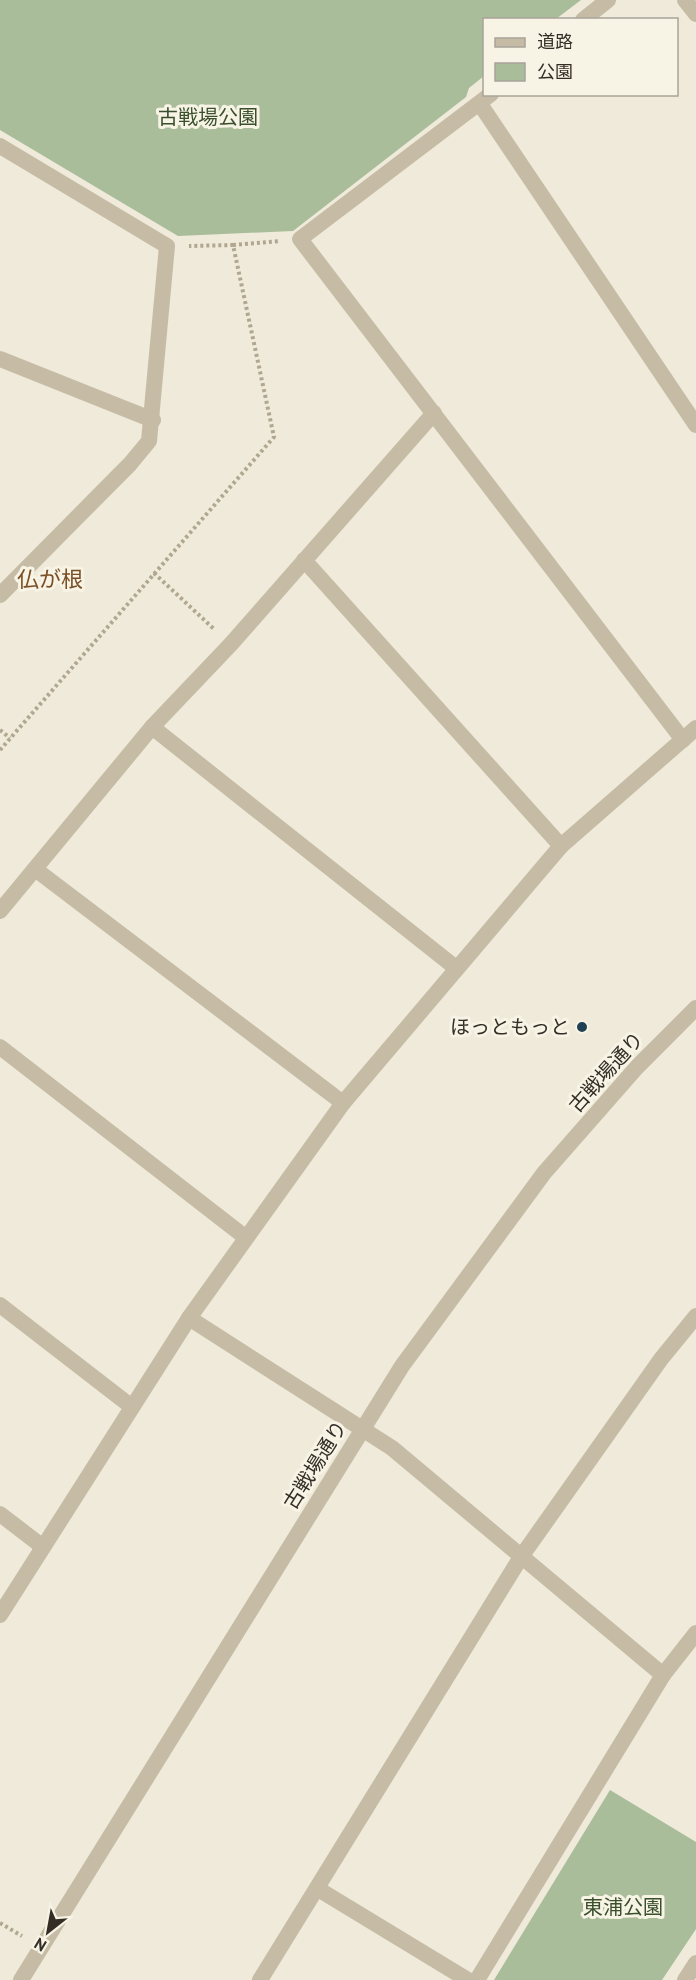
<svg xmlns="http://www.w3.org/2000/svg" width="696" height="1980" viewBox="0 0 696 1980" font-family="'PT Sans','Noto Sans JP',sans-serif">
  <style>
    .green { fill: #a9bd9a }
    .lines { fill: none; stroke-linecap: round; stroke-linejoin: round }
    .path { stroke: #b1a790; stroke-width: 4; stroke-dasharray: 3 3; stroke-linecap: butt }
    .minor { stroke: #c6bca6; stroke-width: 16 }
    .tertiary { stroke: #c6bca6; stroke-width: 16 }
    .poi-dot { fill: #1f4151; stroke: #f7f3e5; stroke-width: 2 }
    .labels { text-anchor: middle; stroke-width: 6; stroke-linejoin: round; paint-order: stroke }
    .park-label { font-size: 20px; fill: #3a4f2c; stroke: #f7f3e5 }
    .poi-label { font-size: 20px; fill: #332d26; stroke: #f7f3e5; text-anchor: end }
    .street-label { font-size: 20px; fill: #332d26; stroke: #f7f3e5 }
    .quarter-label { font-size: 22px; fill: #7b4f25; stroke: #f7f3e5 }
  </style>
  <rect width="100%" height="100%" fill="#efead9"/>
  <g class="green">
    <polygon points="0,0 581,0 556,19 484,20 484,76 469,88 466,97 293,231 178,236 0,130"/>
    <polygon points="610,1790 696,1842 696,1929 662,1980 494,1980"/>
  </g>
  <g class="lines">
    <g class="path">
      <polyline points="233,245 280,241"/>
      <polyline points="154,573 215,630"/>
      <polyline points="0,730 10,738"/>
      <polyline points="0,750 274,437 233,245 189,246"/>
      <polyline points="0,1923 22,1936"/>
    </g>
    <g class="minor">
      <polyline points="685,0 696,14"/>
      <polyline points="583,20 608,0"/>
      <polyline points="491,94 300,239 683,740"/>
      <polyline points="480,104 696,425"/>
      <polyline points="0,146 167,246 149,441 130,464 0,595"/>
      <polyline points="0,359 153,420"/>
      <polyline points="304,560 561,846"/>
      <polyline points="152,727 456,968"/>
      <polyline points="35,869 343,1103"/>
      <polyline points="0,911 152,727 231,644 434,413"/>
      <polyline points="0,1047 245,1237"/>
      <polyline points="0,1305 132,1407"/>
      <polyline points="189,1318 392,1448 663,1675"/>
      <polyline points="0,1514 43,1547"/>
      <polyline points="0,1615 189,1318 343,1103 561,846 696,728"/>
      <polyline points="318,1889 468,1980"/>
      <polyline points="260,1980 521,1557 661,1359 696,1316"/>
      <polyline points="477,1980 663,1675 696,1633"/>
      <polyline points="685,1980 696,1963"/>
    </g>
    <polyline class="tertiary" points="21,1980 402,1366 544,1173 637,1067 696,1008"/>
  </g>
  <circle class="poi-dot" cx="582" cy="1027" r="6"/>
  <g class="labels">
    <g class="park-label">
      <text x="208" y="124">古戦場公園</text>
      <text x="623" y="1914">東浦公園</text>
    </g>
    <g class="poi-label">
      <text x="570" y="1034">ほっともっと</text>
    </g>
    <g class="street-label">
      <text transform="translate(606 1072) rotate(-48)" y="7">古戦場通り</text>
      <text transform="translate(315 1465) rotate(-58)" y="7">古戦場通り</text>
    </g>
    <g class="quarter-label">
      <text x="50" y="587">仏が根</text>
    </g>
  </g>
  <rect x="483" y="18" width="195" height="78" fill="#f7f3e5" stroke="#a9a499" stroke-width="1.5"/>
  <rect x="495" y="38" width="30" height="9" fill="#c6bca6" stroke="#a9a499" stroke-width="1.5"/>
  <text x="537" y="48" font-size="18" fill="#332d26">道路</text>
  <rect x="495" y="63" width="30" height="18" fill="#a9bd9a" stroke="#a9a499" stroke-width="1.5"/>
  <text x="537" y="78" font-size="18" fill="#332d26">公園</text>
  <g transform="translate(48 1932) rotate(211)" stroke="#f7f3e5" stroke-width="4.5" paint-order="stroke">
  <path d="M0-4.5L10 22L0 15L-10 22Z" fill="#332d26"/>
  <text y="-9" font-size="16" font-weight="bold" text-anchor="middle" fill="#332d26">N</text>
  </g>
</svg>
